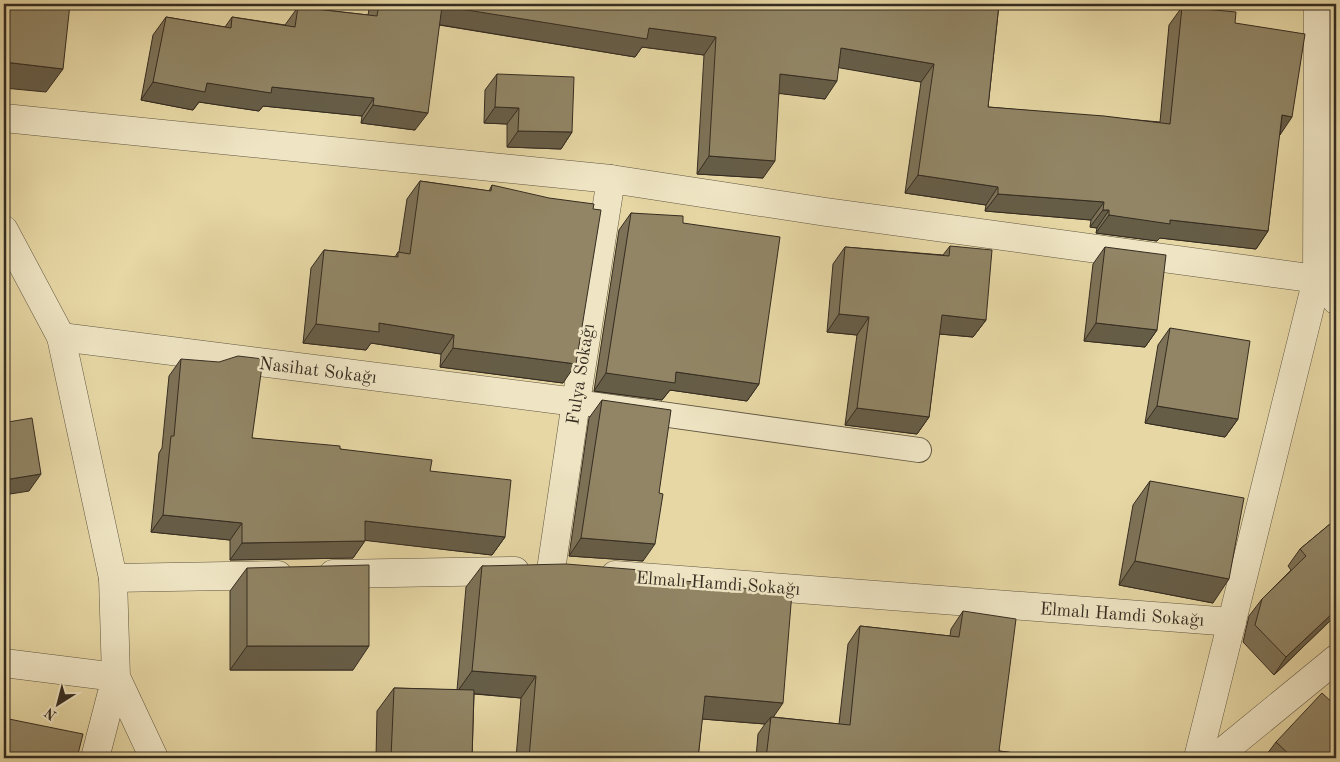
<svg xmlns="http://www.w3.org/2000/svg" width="1340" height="762" viewBox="0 0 1340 762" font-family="'Old Standard TT',serif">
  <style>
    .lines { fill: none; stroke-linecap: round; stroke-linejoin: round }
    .lane-casing { stroke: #615742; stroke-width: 26 }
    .street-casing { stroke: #615742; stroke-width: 29 }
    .lane { stroke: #efe5c4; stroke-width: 24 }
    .street { stroke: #efe5c4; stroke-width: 28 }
    .wall { fill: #7d7257; stroke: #352c21 }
    .shaded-wall { fill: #665d47; stroke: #352c21 }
    .building { fill: #918565; stroke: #352c21 }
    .labels { text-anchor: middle; stroke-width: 5; stroke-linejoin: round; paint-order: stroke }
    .street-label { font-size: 18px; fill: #352c21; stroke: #efe5c4 }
  </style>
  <rect width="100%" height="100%" fill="#e6d7a4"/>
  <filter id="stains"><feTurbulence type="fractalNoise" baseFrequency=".004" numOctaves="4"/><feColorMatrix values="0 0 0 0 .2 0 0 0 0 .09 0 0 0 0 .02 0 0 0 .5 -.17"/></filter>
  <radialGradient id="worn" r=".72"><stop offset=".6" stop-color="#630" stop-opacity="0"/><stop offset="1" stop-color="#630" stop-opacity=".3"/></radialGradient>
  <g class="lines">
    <defs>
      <polyline id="lane" points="576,402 919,450"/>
      <g id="street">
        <polyline points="1318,4 1317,279 1336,300"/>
        <polyline points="4,118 611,179 826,212 1317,279 1198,758"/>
        <polyline points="4,230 61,337 113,578 116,677 154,758"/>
        <polyline points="61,337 576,402"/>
        <polyline points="551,570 576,402 611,179"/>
        <polyline points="333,574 515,571"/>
        <polyline points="615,575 1232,622"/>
        <polyline points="113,578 278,575"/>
        <polyline points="4,663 116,677 95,758"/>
        <polyline points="1215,758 1336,659"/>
      </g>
    </defs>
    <use href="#lane" class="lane-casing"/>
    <use href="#street" class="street-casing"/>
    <use href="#lane" class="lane"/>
    <use href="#street" class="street"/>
  </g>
  <g class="wall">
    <polygon points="370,4 999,4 988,107 1160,122 1169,25 1182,7 1235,23 1279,135 1268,231 1256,249 1160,238 1157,241 1096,233 1097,228 1090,227 1091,220 985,211 986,205 905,193 921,82 839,67 825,99 779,93 763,178 697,174 704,55 642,47 635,57 439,25 415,130 361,123 362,116 263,106 259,111 199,102 193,110 141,100 153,35 166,17 225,27 232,17 285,25 298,7 368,15"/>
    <polygon points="497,74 572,132 561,149 507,147 507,124 484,123 485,90"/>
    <polygon points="420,181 489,191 492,185 563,383 440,367 441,354 371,343 366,350 303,343 311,268 324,250 395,257 398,252 399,252 407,199"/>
    <polygon points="631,213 683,223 759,384 747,401 670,390 662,400 594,391 619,230"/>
    <polygon points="950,246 986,320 973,337 939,334 929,417 917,434 845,425 857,335 827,332 833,264 845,247 943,255"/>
    <polygon points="1105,247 1157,330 1145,347 1084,341 1093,264"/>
    <polygon points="1170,328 1238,419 1225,437 1145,423 1158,345"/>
    <polygon points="181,359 252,438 340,449 430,471 505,537 492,555 365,540 353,558 230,560 230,540 151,532 159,453 162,448 169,376"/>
    <polygon points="602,400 659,493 643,561 569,556 589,418"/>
    <polygon points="1150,481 1213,603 1119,585 1133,505"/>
    <polygon points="1336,519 1336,615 1274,675 1243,642 1249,616 1262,599 1291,570 1288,566 1300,549"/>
    <polygon points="482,566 652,578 716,586 773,717 839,724 848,644 860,626 950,636 951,629 963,611 999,751 1054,758 756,758 758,734 765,724 702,719 698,758 516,758 521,698 474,694 472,758 376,758 377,711 394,688 457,690 466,587"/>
    <polygon points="247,568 353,670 230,670 230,591"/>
    <polygon points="1276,742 1336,758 1264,758"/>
  </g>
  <g class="shaded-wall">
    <polygon points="442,6 649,28 716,37 704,55 642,47 635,57 429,23"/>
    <polygon points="841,48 934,64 921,82 829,66"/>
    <polygon points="4,62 63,69 46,92 4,88"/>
    <polygon points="780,74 837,81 825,99 767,92"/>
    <polygon points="153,82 207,83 272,87 374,98 362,116 263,106 259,111 199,102 193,110 141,100"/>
    <polygon points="373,105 428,113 415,130 361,123"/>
    <polygon points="495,107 519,108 507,124 484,123"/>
    <polygon points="1282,115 1292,117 1280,135"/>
    <polygon points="518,131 572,132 561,149 507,147"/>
    <polygon points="709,156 775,161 763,178 697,174"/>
    <polygon points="918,175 998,187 986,205 905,193"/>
    <polygon points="998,194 1104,202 1091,220 985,211"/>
    <polygon points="1103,210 1109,210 1097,228 1090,227"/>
    <polygon points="1109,215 1170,220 1268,231 1256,249 1160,238 1157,241 1096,233"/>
    <polygon points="839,314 869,317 857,335 827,332"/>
    <polygon points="942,315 986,320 973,337 929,333"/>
    <polygon points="379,323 454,335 441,354 371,343 366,350 303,343 316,324"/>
    <polygon points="1096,323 1157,330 1145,347 1084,341"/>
    <polygon points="453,348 576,364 563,383 440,367"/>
    <polygon points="676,372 759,384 747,401 670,390 662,400 594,391 606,373"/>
    <polygon points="1157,406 1238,419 1225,437 1145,423"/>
    <polygon points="857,408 929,417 917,434 845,425"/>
    <polygon points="41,474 29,491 4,495 4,480"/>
    <polygon points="163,515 242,523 230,540 151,532"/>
    <polygon points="365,521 505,537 492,555 353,539"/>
    <polygon points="581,538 655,544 643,561 569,556"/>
    <polygon points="365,541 353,558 230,560 242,543"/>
    <polygon points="1135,561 1229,579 1213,603 1119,585"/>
    <polygon points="1336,610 1336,615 1274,675 1286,657"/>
    <polygon points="247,646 369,646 353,670 230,670"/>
    <polygon points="472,671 536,676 521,698 457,692"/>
    <polygon points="705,696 783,703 770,722 771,717 765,724 690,718"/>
  </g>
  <g class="building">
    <polygon points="4,4 70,4 63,69 4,62"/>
    <polygon points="379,4 999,4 988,107 1104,116 1170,124 1182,7 1236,12 1235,23 1305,34 1292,117 1282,115 1268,231 1170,220 1170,224 1109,215 1109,210 1103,210 1104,202 998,194 998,187 918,175 934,64 841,48 837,81 780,74 775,161 709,156 716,37 649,28 647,39 442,6 428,113 373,105 374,98 272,87 271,93 207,83 205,92 153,82 166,17 231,28 232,17 295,27 298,7 377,16"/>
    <polygon points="497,74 574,77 572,132 518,131 519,108 495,107"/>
    <polygon points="420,181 491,191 492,185 549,198 594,204 593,209 601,210 576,364 453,348 454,335 379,323 379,332 316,324 324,250 398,257 398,252 410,254"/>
    <polygon points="631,213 683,216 683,223 780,237 759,384 676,372 675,383 606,373"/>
    <polygon points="950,246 992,250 986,320 942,315 929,417 857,408 869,317 839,314 845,247 949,256"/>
    <polygon points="1105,247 1166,255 1157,330 1096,323"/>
    <polygon points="1170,328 1250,341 1238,419 1157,406"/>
    <polygon points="4,352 8,422 32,418 41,474 4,480"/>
    <polygon points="238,356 263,359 252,438 340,446 340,449 432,460 430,471 511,480 505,537 365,521 365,541 242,543 242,523 163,515 171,436 174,436 181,359 219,362"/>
    <polygon points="602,400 671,410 659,493 663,494 655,544 581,538"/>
    <polygon points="1150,481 1244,498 1229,579 1135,561"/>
    <polygon points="1336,519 1336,610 1286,657 1255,625 1262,599 1306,556 1300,549"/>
    <polygon points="566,564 653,571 652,578 716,584 716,586 792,592 783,703 705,696 698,758 529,758 536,676 472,671 482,566"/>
    <polygon points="369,565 369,646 247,646 247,568"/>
    <polygon points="963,611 1016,619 999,751 1054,758 766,758 771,717 850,725 860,626 959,637"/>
    <polygon points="394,688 474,690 472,758 391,758"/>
    <polygon points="1322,693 1336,706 1336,758 1293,758 1276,742"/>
    <polygon points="4,718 83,734 77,758 4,758"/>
  </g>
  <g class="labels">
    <g class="street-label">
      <text transform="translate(318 370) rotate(7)" y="6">Nasihat Sokağı</text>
      <text transform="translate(580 374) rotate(-81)" y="6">Fulya Sokağı</text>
      <text transform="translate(718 583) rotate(4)" y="6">Elmalı Hamdi Sokağı</text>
      <text transform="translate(1122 614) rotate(4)" y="6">Elmalı Hamdi Sokağı</text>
    </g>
  </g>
  <rect width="1340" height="762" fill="none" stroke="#e6d7a4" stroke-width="20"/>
  <rect x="5" y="5" width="1330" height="752" fill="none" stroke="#352c21" stroke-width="2.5"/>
  <rect x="10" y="10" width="1320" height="742" fill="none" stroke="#352c21"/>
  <g transform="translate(58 704) rotate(216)" stroke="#efe5c4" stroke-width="4" paint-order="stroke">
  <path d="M0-4L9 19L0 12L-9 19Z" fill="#352c21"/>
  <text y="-8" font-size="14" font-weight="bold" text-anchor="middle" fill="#352c21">N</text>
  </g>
  <rect width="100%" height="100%" filter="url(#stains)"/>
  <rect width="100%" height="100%" fill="url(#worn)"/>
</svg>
